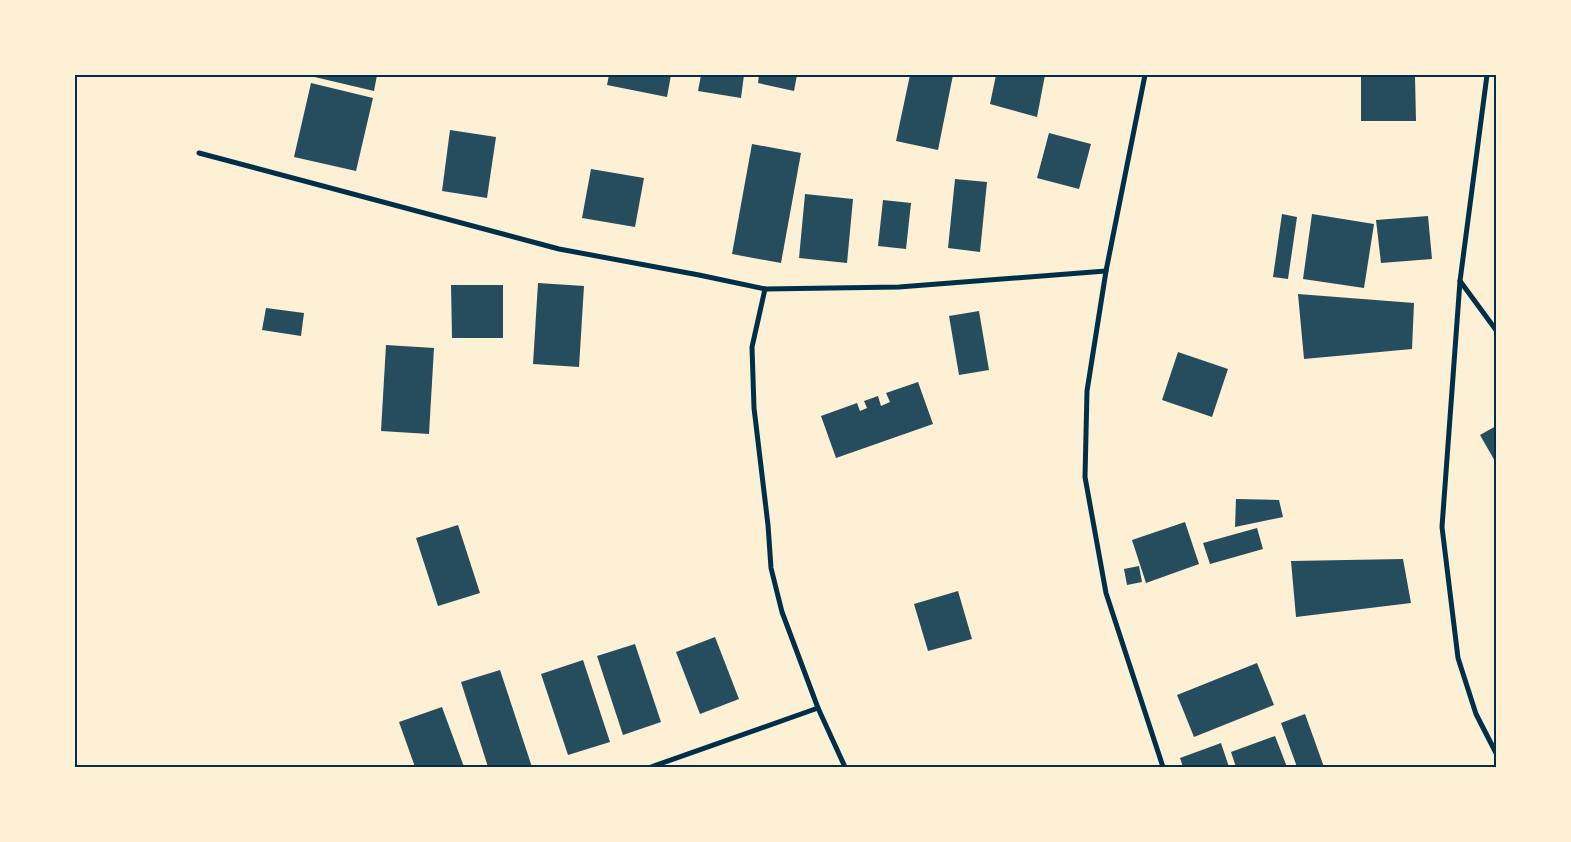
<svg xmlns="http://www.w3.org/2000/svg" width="1571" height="842" viewBox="0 0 1571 842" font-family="'Public Sans',sans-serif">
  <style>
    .building { fill: #264d5e }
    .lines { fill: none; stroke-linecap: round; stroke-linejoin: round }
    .minor { stroke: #003049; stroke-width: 5 }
    .neatline { fill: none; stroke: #003049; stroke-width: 2 }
  </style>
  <rect width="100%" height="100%" fill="#fdf0d5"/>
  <g class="building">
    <polygon points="306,75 377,75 374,91"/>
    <polygon points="609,75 671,75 667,97 607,85"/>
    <polygon points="701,75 744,75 741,98 698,91"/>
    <polygon points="759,75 797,75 794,91 758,83"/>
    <polygon points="910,75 953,75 938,150 896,141"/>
    <polygon points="996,75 1045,75 1037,117 990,104"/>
    <polygon points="1361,76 1415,77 1416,121 1361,121"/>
    <polygon points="311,83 373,98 356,171 294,157"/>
    <polygon points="450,130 496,137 487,198 442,191"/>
    <polygon points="1049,133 1091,144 1079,189 1037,178"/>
    <polygon points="752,144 801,153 781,263 732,254"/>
    <polygon points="591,169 644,178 635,227 582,218"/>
    <polygon points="955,179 987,182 980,252 948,248"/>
    <polygon points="805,194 853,199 847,263 799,258"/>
    <polygon points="883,200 911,203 906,249 878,246"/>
    <polygon points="1282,214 1297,217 1288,279 1273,277"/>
    <polygon points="1312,214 1374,224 1364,288 1303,279"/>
    <polygon points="1428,216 1432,259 1381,263 1376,220"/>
    <polygon points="538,283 584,286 579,367 533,364"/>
    <polygon points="451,285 503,285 503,338 452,338"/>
    <polygon points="1298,294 1414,303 1412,349 1304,359"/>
    <polygon points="266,308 304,313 301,336 262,330"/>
    <polygon points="979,311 989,370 959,375 949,316"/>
    <polygon points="386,345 434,348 429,434 381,431"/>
    <polygon points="1178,352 1228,369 1212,417 1162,400"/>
    <polygon points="918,382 933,424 836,458 821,416 857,403 860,411 867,408 864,401 878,396 881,406 890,402 886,393"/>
    <polygon points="1496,426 1496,463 1480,435"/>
    <polygon points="1236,499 1279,500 1283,517 1235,527"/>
    <polygon points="1185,522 1199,564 1146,583 1132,540"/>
    <polygon points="458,525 480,593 438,606 416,538"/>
    <polygon points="1257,528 1263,549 1210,564 1203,543"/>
    <polygon points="1403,559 1411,603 1296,617 1291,561"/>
    <polygon points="1139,566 1142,582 1127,585 1124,569"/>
    <polygon points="958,591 972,639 928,651 914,604"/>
    <polygon points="715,637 739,699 700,714 676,652"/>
    <polygon points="635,644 661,722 623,735 597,656"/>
    <polygon points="583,660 610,742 568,755 541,674"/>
    <polygon points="1257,663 1274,705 1194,737 1177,695"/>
    <polygon points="500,670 532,767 488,767 461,682"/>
    <polygon points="442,707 464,767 415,767 399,722"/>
    <polygon points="1305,714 1324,767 1297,767 1281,723"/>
    <polygon points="1275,736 1287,767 1236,767 1231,752"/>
    <polygon points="1221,743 1229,767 1183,767 1180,758"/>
  </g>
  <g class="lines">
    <g class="minor">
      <polyline points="1145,75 1106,271 1087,391 1085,477 1106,593 1163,767"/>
      <polyline points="1487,75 1460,281 1442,527 1458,658 1476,714 1496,753"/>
      <polyline points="199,153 559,249 699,275 765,289 899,287 1106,271"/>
      <polyline points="1460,281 1496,330"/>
      <polyline points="765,289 752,347 754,408 768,525 771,568 782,612 818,708 845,767"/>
      <polyline points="651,767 818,708"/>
    </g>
  </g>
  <rect width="1571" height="842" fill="none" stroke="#fdf0d5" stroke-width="152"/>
  <rect x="76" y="76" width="1419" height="690" class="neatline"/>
</svg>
